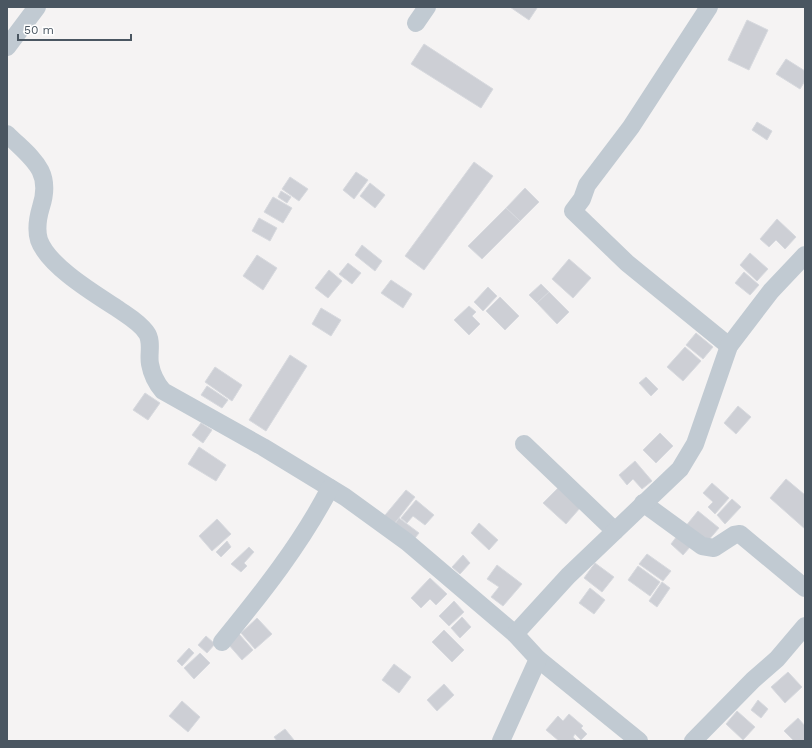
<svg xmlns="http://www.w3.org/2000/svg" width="812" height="748" viewBox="0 0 812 748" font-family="'Work Sans',sans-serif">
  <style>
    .building { fill: #cdcfd5; stroke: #d7d9de }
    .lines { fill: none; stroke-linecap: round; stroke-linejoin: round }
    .minor { stroke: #c1cad2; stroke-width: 18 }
  </style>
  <rect width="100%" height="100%" fill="#f5f3f3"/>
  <g class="building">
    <polygon points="510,7 535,7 537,8 529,20"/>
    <polygon points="747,20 768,30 749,70 728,60"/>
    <polygon points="424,44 493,89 481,108 411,64"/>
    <polygon points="786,59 805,71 805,81 800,89 776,74"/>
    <polygon points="757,122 772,131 767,140 752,130"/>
    <polygon points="474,162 493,176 424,270 405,256"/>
    <polygon points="356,172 368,180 354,199 343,190"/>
    <polygon points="290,177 308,189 299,201 282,189"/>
    <polygon points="370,183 385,195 375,208 360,196"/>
    <polygon points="525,188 539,202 520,221 506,208"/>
    <polygon points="281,191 291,197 287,203 278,197"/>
    <polygon points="273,197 292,208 283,223 264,212"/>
    <polygon points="506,208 520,221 482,259 468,246"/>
    <polygon points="259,218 277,228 270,241 252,231"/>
    <polygon points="777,219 796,237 785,249 776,240 769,247 760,239"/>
    <polygon points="362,245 382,261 375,271 355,255"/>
    <polygon points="750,253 768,269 757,281 740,265"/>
    <polygon points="257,255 277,268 263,290 243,276"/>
    <polygon points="569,259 591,278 573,298 552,279"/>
    <polygon points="348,263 361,273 352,284 339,274"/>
    <polygon points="329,270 342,281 328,298 315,288"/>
    <polygon points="744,272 759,285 750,295 735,283"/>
    <polygon points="391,280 412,294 403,308 381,293"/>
    <polygon points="541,284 549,292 537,303 529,295"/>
    <polygon points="488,287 497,296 483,311 474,302"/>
    <polygon points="549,292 569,312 557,324 537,303"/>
    <polygon points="500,297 519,316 505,330 486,311"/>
    <polygon points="469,306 476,312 472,316 480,324 469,335 454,320"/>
    <polygon points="321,308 341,320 331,336 312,324"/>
    <polygon points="696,333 713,347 703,359 686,345"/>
    <polygon points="685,347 701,361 683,381 667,367"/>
    <polygon points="290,355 307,366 266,431 249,420"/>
    <polygon points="215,367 242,385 232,401 205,382"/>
    <polygon points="646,377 658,389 651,396 639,383"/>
    <polygon points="207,386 228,400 222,408 201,395"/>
    <polygon points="145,393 160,403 148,420 133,410"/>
    <polygon points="738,406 751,417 736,434 724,423"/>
    <polygon points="201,423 212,430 203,443 192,435"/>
    <polygon points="660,433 673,446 656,463 643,450"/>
    <polygon points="199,447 226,465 216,481 188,464"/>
    <polygon points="635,461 652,481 642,489 633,479 627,485 619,475"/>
    <polygon points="786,479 805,495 805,529 770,498"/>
    <polygon points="712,483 729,498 715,514 708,507 713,502 703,493"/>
    <polygon points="558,488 580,508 566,524 543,503"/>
    <polygon points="406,490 415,497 391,528 381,520"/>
    <polygon points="732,499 741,507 725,524 717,515"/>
    <polygon points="416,500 434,515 425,525 413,516 407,523 401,518"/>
    <polygon points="698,511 719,528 706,543 685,527"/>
    <polygon points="399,518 419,533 411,543 392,528"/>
    <polygon points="217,519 231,534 212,551 199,536"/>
    <polygon points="479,523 498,540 489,550 471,533"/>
    <polygon points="677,536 690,547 683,555 671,544"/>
    <polygon points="227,541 231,547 221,557 216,552"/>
    <polygon points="249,547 254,552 244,563 247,566 241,572 231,564"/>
    <polygon points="647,554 671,571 663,581 639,564"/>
    <polygon points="463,555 470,563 460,574 452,567"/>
    <polygon points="595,563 614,577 602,592 584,578"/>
    <polygon points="497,565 522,584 503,606 491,597 499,587 487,579"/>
    <polygon points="638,566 660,582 650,596 628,580"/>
    <polygon points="430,578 447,594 436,605 430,599 421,608 411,598"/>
    <polygon points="662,582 670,588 657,607 649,601"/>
    <polygon points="590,588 605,600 594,614 579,603"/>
    <polygon points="454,601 464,612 449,626 439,616"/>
    <polygon points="462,617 471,627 460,638 451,628"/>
    <polygon points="257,618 272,634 255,649 241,633"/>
    <polygon points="444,630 464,650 452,662 432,642"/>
    <polygon points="239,634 253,650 242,660 228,644"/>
    <polygon points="206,636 215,644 207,653 198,645"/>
    <polygon points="189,648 194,653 182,666 177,661"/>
    <polygon points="200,653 210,663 194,679 184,668"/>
    <polygon points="394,664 411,677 399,693 382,680"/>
    <polygon points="788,672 802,687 785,703 771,687"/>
    <polygon points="444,684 454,695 437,711 427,700"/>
    <polygon points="758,700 768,709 761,718 751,710"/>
    <polygon points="182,701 200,717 188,732 169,716"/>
    <polygon points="737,711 755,727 743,740 726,724"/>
    <polygon points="569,714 583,726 581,728 587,734 581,740 575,734 573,737 577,741 559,741 546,730 558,716 563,721"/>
    <polygon points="798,718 805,726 805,741 794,741 784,731"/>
    <polygon points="285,729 294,740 293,741 277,741 274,737"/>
  </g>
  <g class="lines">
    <g class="minor">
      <polyline points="709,7 631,127 587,185 582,199 573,211 627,263 729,346"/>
      <polyline points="416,23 427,7"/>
      <polyline points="7,47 37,7"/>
      <path d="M 7,134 C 31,158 53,170 41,207 C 38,217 36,230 39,240 C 48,266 95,294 118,309 C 128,316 139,322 146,332 C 153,341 148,354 150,364 C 152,375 156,383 163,391 L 263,447 L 345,497 L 407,542 L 515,634"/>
      <polyline points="524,444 615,531"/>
      <polyline points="643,503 702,546 714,548 734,535 740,534 805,588"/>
      <path d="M 222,642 C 262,593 301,544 330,488"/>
      <polyline points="538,659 639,741"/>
      <polyline points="501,741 538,659 515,634 568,576 680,469 695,444 729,346 771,291 805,255"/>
      <polyline points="693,741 753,680 777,659 805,626"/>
    </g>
  </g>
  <rect width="812" height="748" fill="none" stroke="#4a5661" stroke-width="16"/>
  <path d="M18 34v6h113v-6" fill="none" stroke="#4a5661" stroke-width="2"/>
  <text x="24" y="34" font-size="12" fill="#4a5661" stroke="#ffffff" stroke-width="3" paint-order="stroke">50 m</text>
</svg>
